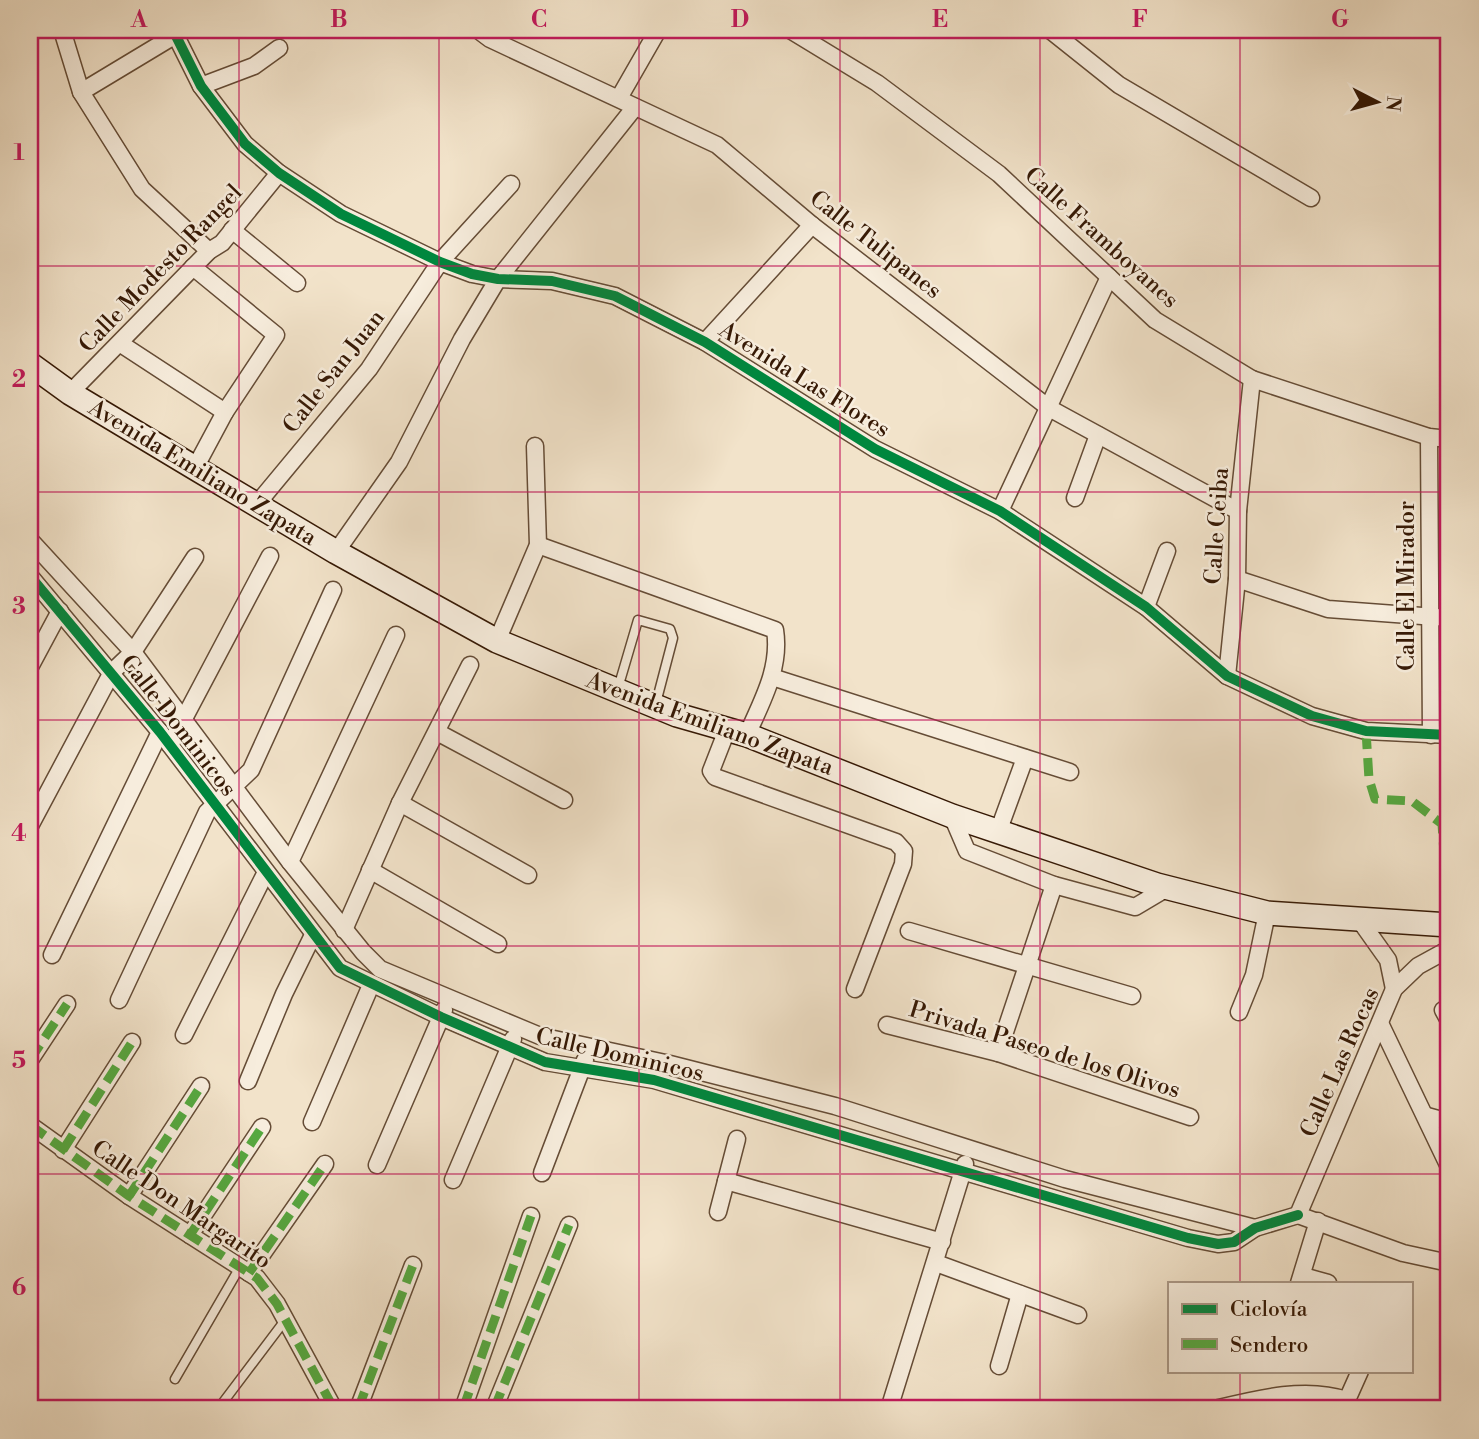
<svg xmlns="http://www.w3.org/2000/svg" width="1479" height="1439" viewBox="0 0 1479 1439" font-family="'Libre Bodoni',serif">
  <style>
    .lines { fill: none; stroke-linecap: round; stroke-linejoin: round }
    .lane-casing { stroke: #654c36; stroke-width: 11 }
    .street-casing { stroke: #654c36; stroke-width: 19 }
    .secondary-casing { stroke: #361905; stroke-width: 26 }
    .lane { stroke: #f7eddd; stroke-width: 8 }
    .street { stroke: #f7eddd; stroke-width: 16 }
    .secondary { stroke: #f7eddd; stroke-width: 23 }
    .quiet { stroke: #55a940; stroke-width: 9; stroke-dasharray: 18 9; stroke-linecap: butt }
    .cycleway-casing { stroke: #f7eddd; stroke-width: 15 }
    .cycleway { stroke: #00873e; stroke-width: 10 }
    .grid { fill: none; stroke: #c2185b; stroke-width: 2; stroke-opacity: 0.55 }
    .labels { text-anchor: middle; stroke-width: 5; stroke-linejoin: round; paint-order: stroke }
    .street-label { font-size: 23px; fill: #361905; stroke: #f7eddd }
    .neatline { fill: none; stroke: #c2185b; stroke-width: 2.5 }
    .grid-label { font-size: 23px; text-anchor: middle; font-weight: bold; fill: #c2185b }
  </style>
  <rect width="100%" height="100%" fill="#f2e3ca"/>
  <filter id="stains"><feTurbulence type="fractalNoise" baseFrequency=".00286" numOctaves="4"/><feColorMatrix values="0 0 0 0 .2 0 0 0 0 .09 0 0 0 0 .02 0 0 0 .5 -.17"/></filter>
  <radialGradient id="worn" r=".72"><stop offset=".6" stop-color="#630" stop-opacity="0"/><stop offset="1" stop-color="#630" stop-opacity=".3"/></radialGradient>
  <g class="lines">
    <defs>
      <g id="lane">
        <polyline points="618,688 638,620 670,629 673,638 656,703"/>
        <polyline points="30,1143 38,1131"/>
        <polyline points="175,1379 240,1267"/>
        <polyline points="218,1409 286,1319"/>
      </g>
      <g id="street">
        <polyline points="62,30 81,92 142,189 209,251"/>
        <polyline points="173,30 201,86 245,144 279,173 341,214 440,262 472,274 498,279 552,281 615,296 705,342 875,449 1000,511 1146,607 1227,676 1312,716 1366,731 1449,735"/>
        <polyline points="478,30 490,39 717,145 812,225 1049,408 1238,511"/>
        <polyline points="790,30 877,83 999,174 1155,320 1252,379 1429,437 1449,439"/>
        <polyline points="1050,30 1119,85 1311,198"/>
        <polyline points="201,86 254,66 279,48"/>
        <polyline points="81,92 174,36"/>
        <polyline points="619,98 658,30"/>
        <polyline points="232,230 297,283"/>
        <polyline points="193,267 276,335 225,412 195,468"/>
        <polyline points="705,342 812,225"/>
        <polyline points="121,344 225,412"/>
        <polyline points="70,393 209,251 222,243 279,173"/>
        <polyline points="1429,437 1431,735"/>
        <polyline points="1075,498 1098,435"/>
        <polyline points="257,504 369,369 440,262 511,184"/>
        <polyline points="1000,511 1109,277"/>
        <polyline points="30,540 133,652 290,862 363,952 380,969 540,1036 670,1064 835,1106 1065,1179 1255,1228"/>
        <path d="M 538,545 L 775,630 C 781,668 762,701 747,735"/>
        <polyline points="336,552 399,462 462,339 498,279 635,107"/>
        <polyline points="30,576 160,732 340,968 441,1017 545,1062 654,1080 1188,1238 1218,1244 1234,1242 1255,1228 1298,1215"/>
        <polyline points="1237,579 1328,609 1449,618"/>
        <polyline points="1146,607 1167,551"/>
        <polyline points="497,641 538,545 535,446"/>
        <polyline points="30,667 60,611"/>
        <polyline points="1227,676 1237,579 1238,511 1252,379"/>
        <polyline points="772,677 1070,772"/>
        <polyline points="727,730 711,771 715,777 896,842 904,851 903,864 855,989"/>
        <polyline points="437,732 564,800"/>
        <polyline points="170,745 270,556"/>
        <polyline points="400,803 528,875"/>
        <polyline points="952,816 967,851 1054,885 1135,907 1167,888"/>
        <polyline points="30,826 112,672 133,652 195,557"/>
        <polyline points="998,832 1025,758"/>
        <polyline points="290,862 396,635"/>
        <polyline points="370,870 498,944"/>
        <polyline points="1361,922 1388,960 1394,989"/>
        <polyline points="344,930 400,803 470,665"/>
        <polyline points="909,931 1132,996"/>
        <polyline points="52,955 160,732"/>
        <polyline points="119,1000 207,812 251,770 333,590"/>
        <polyline points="1443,1010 1449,1021"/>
        <polyline points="1239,1012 1254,975 1267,913"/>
        <polyline points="1380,1023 1449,1167"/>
        <polyline points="887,1025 998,1053 1190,1117"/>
        <polyline points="184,1035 266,872"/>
        <polyline points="998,1053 1054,885"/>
        <polyline points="30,1060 67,1004"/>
        <polyline points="248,1081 284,994 313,935"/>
        <polyline points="1427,1116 1449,1122"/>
        <polyline points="312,1122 371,985"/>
        <polyline points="30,1125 129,1196 257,1278 277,1304 334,1409"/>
        <polyline points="63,1150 132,1042"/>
        <polyline points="377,1165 444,1010"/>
        <polyline points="542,1173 585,1060"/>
        <polyline points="453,1180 513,1039"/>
        <polyline points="726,1181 942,1242"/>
        <polyline points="129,1196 201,1086"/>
        <polyline points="718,1212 737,1139"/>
        <polyline points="1298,1215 1394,989 1418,966 1449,949"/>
        <polyline points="1298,1215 1403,1253 1449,1263"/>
        <polyline points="190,1235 262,1127"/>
        <polyline points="936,1263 1078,1315"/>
        <polyline points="249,1273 325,1164"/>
        <polyline points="1303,1276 1328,1283"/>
        <polyline points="1299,1283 1318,1221"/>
        <polyline points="999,1366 1020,1294"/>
        <polyline points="358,1409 413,1265"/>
        <polyline points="463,1409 531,1216"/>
        <polyline points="494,1409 569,1225"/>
        <polyline points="889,1409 965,1164"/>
        <path d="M 1215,1409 C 1256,1399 1306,1386 1346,1400"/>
        <polyline points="1343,1409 1360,1371"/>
      </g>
      <polyline id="secondary" points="30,364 70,393 195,468 336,552 497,641 677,715 747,735 952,816 1157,885 1267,913 1449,925"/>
    </defs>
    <use href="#lane" class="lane-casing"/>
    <use href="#street" class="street-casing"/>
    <use href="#secondary" class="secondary-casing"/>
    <use href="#lane" class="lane"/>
    <use href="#street" class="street"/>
    <use href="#secondary" class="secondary"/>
    <g class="quiet">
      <polyline points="1366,731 1369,779 1375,799 1412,801 1442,824 1444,853 1449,855"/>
      <polyline points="30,1060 67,1004"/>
      <polyline points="30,1125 129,1196 257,1278 277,1304 334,1409"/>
      <polyline points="63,1150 132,1042"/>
      <polyline points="129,1196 201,1086"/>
      <polyline points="190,1235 262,1127"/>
      <polyline points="249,1273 325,1164"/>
      <polyline points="358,1409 413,1265"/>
      <polyline points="463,1409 531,1216"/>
      <polyline points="494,1409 569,1225"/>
    </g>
    <defs>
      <g id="cycleway">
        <polyline points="173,30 201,86 245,144 279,173 341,214 440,262 472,274 498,279 552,281 615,296 705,342 875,449 1000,511 1146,607 1227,676 1312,716 1366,731 1449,735"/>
        <polyline points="30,576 160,732 340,968 441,1017 545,1062 654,1080 1188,1238 1218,1244 1234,1242 1255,1228 1298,1215"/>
      </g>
    </defs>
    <use href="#cycleway" class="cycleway-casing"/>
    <use href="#cycleway" class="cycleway"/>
  </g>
  <path class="grid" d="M 239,30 L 239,1409M 439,30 L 439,1409M 639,30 L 639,1409M 840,30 L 840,1409M 1040,30 L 1040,1409M 1240,30 L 1240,1283M 30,266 L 1449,266M 30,492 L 1449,492M 30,720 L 1449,720M 30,946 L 1449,946M 30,1174 L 1449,1174M 1240,1371 L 1240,1409"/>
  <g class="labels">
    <g class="street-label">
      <text transform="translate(1102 237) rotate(42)" y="8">Calle Framboyanes</text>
      <text transform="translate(876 244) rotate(38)" y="8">Calle Tulipanes</text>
      <text transform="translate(160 268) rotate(-46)" y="8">Calle Modesto Rangel</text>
      <text transform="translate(333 371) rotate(-52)" y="8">Calle San Juan</text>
      <text transform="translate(805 379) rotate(32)" y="8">Avenida Las Flores</text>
      <text transform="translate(203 472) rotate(31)" y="8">Avenida Emiliano Zapata</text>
      <text transform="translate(1216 526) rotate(-86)" y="8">Calle Ceiba</text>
      <text transform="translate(1406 586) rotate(-90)" y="8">Calle El Mirador</text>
      <text transform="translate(710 723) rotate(20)" y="8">Avenida Emiliano Zapata</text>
      <text transform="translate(179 725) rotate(52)" y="8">Calle Dominicos</text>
      <text transform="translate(1045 1049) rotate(17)" y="8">Privada Paseo de los Olivos</text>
      <text transform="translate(620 1054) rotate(13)" y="8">Calle Dominicos</text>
      <text transform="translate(1339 1062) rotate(-66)" y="8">Calle Las Rocas</text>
      <text transform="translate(182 1204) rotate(34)" y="8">Calle Don Margarito</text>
    </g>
  </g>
  <rect width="1479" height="1439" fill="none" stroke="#f2e3ca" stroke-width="77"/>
  <rect x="1168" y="1282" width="245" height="91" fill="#f7eddd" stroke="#aa9887" stroke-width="2"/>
  <rect x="1182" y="1304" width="35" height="10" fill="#00873e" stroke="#aa9887" stroke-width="2"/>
  <text x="1230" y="1316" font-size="21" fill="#361905">Ciclovía</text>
  <rect x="1182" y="1339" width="35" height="10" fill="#55a940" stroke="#aa9887" stroke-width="2"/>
  <text x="1230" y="1352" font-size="21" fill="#361905">Sendero</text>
  <g transform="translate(1377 102) rotate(96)" stroke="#f7eddd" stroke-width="5" paint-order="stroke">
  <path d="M0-5L12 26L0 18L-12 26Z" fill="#361905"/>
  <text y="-10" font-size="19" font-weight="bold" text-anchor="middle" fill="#361905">N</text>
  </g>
  <rect x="38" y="38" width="1402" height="1362" class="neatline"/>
  <g class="grid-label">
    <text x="139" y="27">A</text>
    <text x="339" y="27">B</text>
    <text x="539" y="27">C</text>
    <text x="740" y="27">D</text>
    <text x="940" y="27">E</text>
    <text x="1140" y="27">F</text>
    <text x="1340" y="27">G</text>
    <text x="19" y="160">1</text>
    <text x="19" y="387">2</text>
    <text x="19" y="614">3</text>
    <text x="19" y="841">4</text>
    <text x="19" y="1068">5</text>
    <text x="19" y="1295">6</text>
  </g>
  <rect width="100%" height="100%" filter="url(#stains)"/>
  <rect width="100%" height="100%" fill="url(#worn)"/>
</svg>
